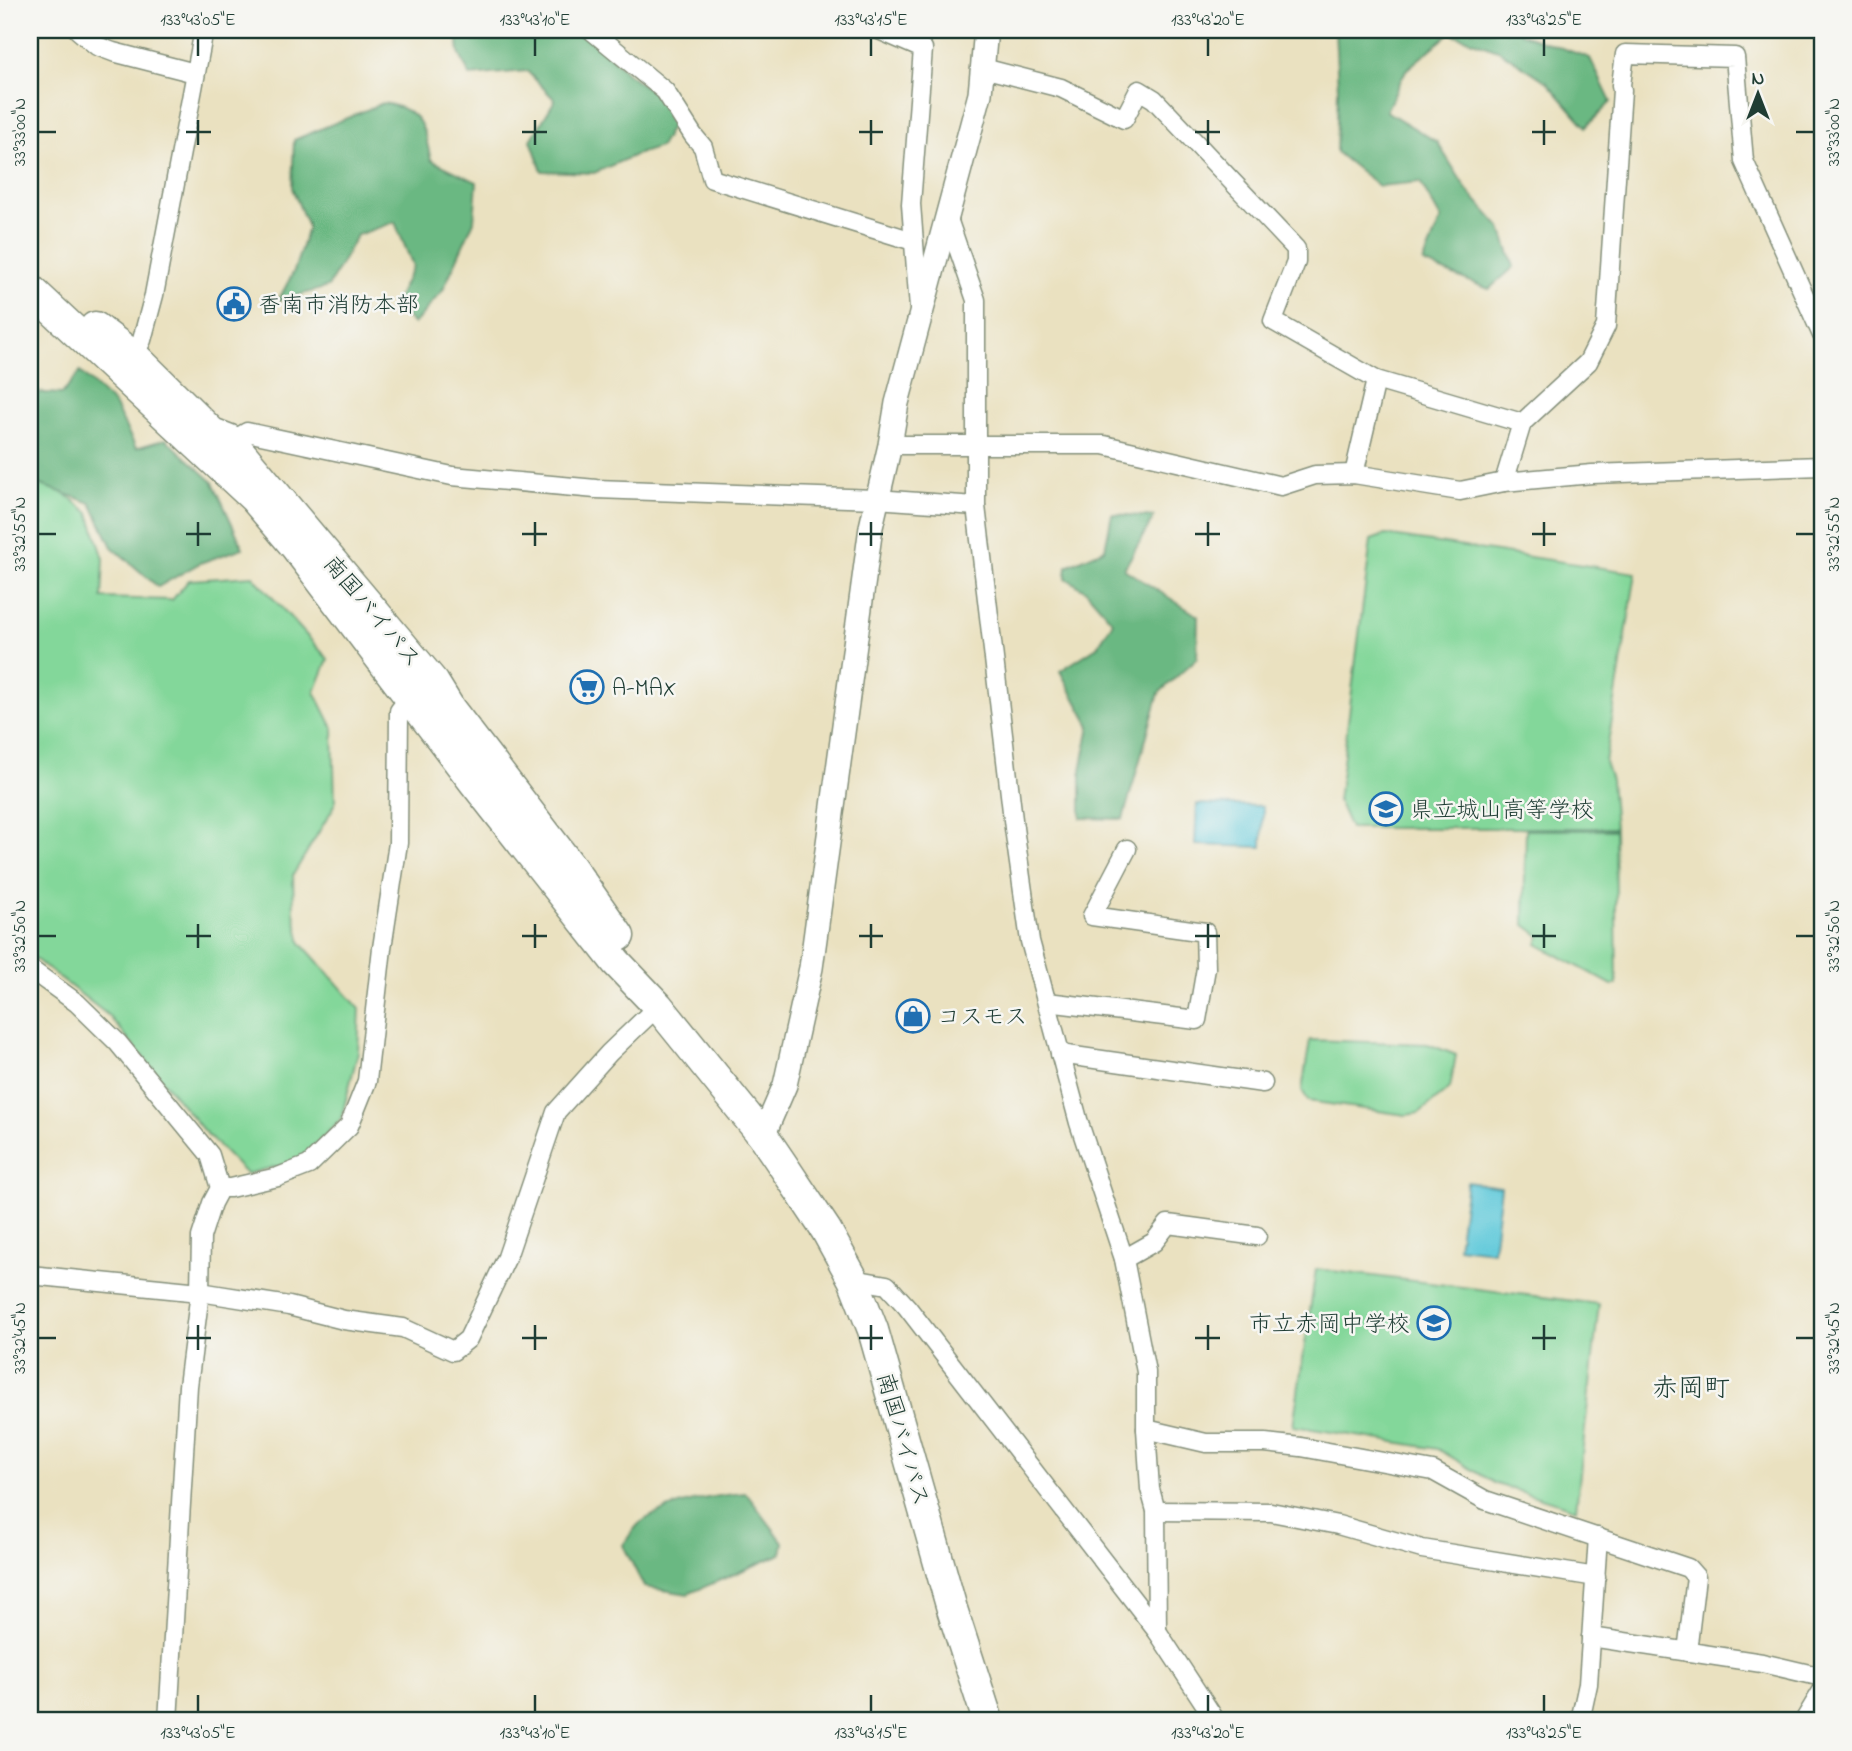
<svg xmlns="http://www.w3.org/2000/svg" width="1852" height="1751" viewBox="0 0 1852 1751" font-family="'Indie Flower','Klee One',sans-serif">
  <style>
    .green { fill: #83d79a; stroke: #518a67; stroke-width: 2 }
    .forest { fill: #6ab882; stroke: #447a5b; stroke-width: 2 }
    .water { fill: #5fc9da; stroke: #3f8387; stroke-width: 2 }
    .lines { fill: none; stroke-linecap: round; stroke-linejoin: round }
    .stream { stroke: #5fc9da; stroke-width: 5 }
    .minor-casing { stroke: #848f7a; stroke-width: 21 }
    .tertiary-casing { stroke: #848f7a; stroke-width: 26 }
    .trunk-casing { stroke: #848f7a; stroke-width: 33 }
    .minor { stroke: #fff; stroke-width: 18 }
    .tertiary { stroke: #fff; stroke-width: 23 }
    .trunk { stroke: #fff; stroke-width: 30 }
    .ticks { fill: none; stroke: #1f3d34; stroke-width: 2.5 }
    .labels { text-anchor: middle; stroke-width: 5; stroke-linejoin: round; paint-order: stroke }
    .poi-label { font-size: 23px; fill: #1f3d34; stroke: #f6f6f2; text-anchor: start }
    .street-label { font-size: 23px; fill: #1f3d34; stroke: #f6f6f2 }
    .quarter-label { font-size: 26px; fill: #1f3d34; stroke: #f6f6f2 }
    .neatline { fill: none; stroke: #1f3d34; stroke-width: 2.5 }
    .ticks-label { font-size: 18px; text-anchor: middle; fill: #1f3d34 }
  </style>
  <rect width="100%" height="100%" fill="#f6f6f2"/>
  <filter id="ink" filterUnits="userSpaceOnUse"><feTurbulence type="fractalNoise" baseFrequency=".0143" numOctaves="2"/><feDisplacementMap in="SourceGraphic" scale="14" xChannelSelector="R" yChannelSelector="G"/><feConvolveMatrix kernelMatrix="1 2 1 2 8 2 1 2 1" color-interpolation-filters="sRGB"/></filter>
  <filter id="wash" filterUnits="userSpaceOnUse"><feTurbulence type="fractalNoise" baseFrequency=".00686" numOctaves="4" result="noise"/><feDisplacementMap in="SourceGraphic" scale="28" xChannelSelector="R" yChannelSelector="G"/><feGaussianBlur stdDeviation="1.57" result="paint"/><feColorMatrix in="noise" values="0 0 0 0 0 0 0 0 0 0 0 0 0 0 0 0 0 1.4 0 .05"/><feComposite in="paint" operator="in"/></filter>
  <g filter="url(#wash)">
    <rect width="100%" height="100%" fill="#eae1c0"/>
    <g class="green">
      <polygon points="30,465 89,513 104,559 102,598 172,600 189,580 253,576 328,659 315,692 333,728 335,805 293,875 294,912 301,943 360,1009 358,1052 341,1119 299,1161 246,1174 203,1130 109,1016 30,955"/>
      <polygon points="1385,535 1636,573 1605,762 1611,780 1615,828 1350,828 1338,801 1371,540"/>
      <polygon points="1526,830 1615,830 1617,985 1612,985 1537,944 1540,936 1524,924"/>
      <polygon points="1310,1040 1428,1044 1456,1055 1450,1088 1419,1113 1406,1115 1308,1101 1302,1090"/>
      <polygon points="1316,1269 1599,1304 1576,1509 1496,1484 1438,1449 1293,1426"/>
    </g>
    <g class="forest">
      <polygon points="457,30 576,30 595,41 627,73 659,97 674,122 660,147 635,155 594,173 542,171 531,140 555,100 527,71 470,76 459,53"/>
      <polygon points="1335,30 1518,30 1522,34 1590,58 1611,102 1586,127 1547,82 1498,50 1450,33 1406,70 1386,111 1437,142 1467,190 1501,228 1514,267 1489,289 1423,263 1441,219 1420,182 1379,186 1336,152 1338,90"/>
      <path d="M 383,103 C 422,110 423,125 431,160 L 477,182 L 474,221 L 443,290 L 414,324 L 394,305 L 413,266 L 395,222 L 357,235 L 328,287 L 278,301 L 294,271 L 308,227 L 292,188 L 294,140 Z"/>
      <polygon points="80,372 114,404 136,448 166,439 213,482 243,548 200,563 158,587 112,547 91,503 30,481 30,392 62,394"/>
      <polygon points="1112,514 1154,517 1124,569 1198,616 1197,658 1159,693 1123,819 1081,818 1081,770 1090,726 1060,671 1097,647 1113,622 1086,591 1066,578 1067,566 1105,549"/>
      <path d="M 746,1493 L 783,1542 L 781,1554 L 688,1594 L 644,1587 L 623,1545 C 628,1538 634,1528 640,1523 C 666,1504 715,1495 746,1493 Z"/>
    </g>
    <g class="water">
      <polygon points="1197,804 1263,806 1262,847 1195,845"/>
      <polygon points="1467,1182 1501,1187 1493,1251 1458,1247"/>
    </g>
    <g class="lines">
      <polyline class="stream" points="1820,1721 1822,1717"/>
    </g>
  </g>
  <g filter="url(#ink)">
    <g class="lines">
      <defs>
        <g id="minor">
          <polyline points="78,30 97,46 113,52 195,73"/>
          <polyline points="591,30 665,91 693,135 703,147 712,179 913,241"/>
          <polyline points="879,30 923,49 911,204 919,308"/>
          <polyline points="983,68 1061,88 1124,119 1139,90 1154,99 1296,249 1296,262 1273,321 1376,380 1354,474"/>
          <polyline points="947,216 976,300 976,506 1014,828 1030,941 1079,1123 1124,1259 1146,1372 1146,1429 1150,1489 1156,1511 1157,1631"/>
          <polyline points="130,363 142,340 154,295 204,30"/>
          <polyline points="1376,380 1522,423"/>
          <polyline points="225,445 247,432 452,476 596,489 876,499 976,506"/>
          <polyline points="890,445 1104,445 1281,486 1315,475 1354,474 1460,491 1504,482 1592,474 1822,466"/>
          <polyline points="1504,482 1522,423 1588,362 1606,326 1622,90 1621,85 1625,54 1735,57 1744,161 1822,335"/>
          <polyline points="30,969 77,1003 118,1043 210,1155 220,1188 212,1203 201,1237 200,1292 188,1386 168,1721"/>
          <polyline points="1047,1002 1197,1020 1206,968 1205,932 1092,916 1127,849"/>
          <polyline points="1060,1054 1263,1083"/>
          <polyline points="220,1188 230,1188 278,1177 309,1165 349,1126 367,1081 382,948 398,843 399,711 409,698 416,694"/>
          <polyline points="1124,1259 1154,1242 1168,1224 1257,1236"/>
          <polyline points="30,1275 200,1292 289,1306 344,1320 403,1328 453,1351 468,1339 507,1257 556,1112 609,1053 658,1006"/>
          <polyline points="853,1279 887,1285 907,1307 1157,1631 1216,1721"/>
          <polyline points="1146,1429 1206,1443 1265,1443 1301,1447 1433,1471 1485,1500 1688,1568 1696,1577 1687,1652"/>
          <polyline points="1156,1511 1271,1512 1338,1525 1422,1549 1596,1577"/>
          <polyline points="1591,1637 1762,1663 1822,1677"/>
          <polyline points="1580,1721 1588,1684 1598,1537"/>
          <polyline points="1804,1721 1822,1691"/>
        </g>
        <polyline id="tertiary" points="763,1136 785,1085 811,968 871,527 890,445 897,403 980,94 985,40"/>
        <g id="trunk">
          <polyline points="30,289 254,498 295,546 474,782 616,962 658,1006 763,1136 782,1164 826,1230 853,1279 873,1330 952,1609 988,1721"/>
          <polyline points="95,327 135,357 212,433 230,440 434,683 450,709 568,863 619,936"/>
        </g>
      </defs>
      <use href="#minor" class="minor-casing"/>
      <use href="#tertiary" class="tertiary-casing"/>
      <use href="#trunk" class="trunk-casing"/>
      <use href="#minor" class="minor"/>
      <use href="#tertiary" class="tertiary"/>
      <use href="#trunk" class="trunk"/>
    </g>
  </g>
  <path class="ticks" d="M 198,38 L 198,56M 535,38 L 535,56M 871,38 L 871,56M 1208,38 L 1208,56M 1544,38 L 1544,56M 198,120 L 198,145M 535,120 L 535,145M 871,120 L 871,145M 1208,120 L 1208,145M 1544,120 L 1544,145M 38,132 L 56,132M 186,132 L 211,132M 522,132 L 547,132M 859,132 L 883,132M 1195,132 L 1220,132M 1532,132 L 1556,132M 1796,132 L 1814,132M 198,522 L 198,546M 535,522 L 535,546M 871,522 L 871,546M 1208,522 L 1208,546M 1544,522 L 1544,546M 38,534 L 56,534M 186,534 L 211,534M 522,534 L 547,534M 859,534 L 883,534M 1195,534 L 1220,534M 1532,534 L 1556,534M 1796,534 L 1814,534M 198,924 L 198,948M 535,924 L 535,948M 871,924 L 871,948M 1208,924 L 1208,948M 1544,924 L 1544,948M 38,936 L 56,936M 186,936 L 211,936M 522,936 L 547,936M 859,936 L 883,936M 1195,936 L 1220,936M 1532,936 L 1556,936M 1796,936 L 1814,936M 198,1325 L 198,1350M 535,1325 L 535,1350M 871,1325 L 871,1350M 1208,1325 L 1208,1350M 1544,1325 L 1544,1350M 38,1338 L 56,1338M 186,1338 L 211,1338M 522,1338 L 547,1338M 859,1338 L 883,1338M 1195,1338 L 1220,1338M 1532,1338 L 1556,1338M 1796,1338 L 1814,1338M 198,1695 L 198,1712M 535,1695 L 535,1712M 871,1695 L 871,1712M 1208,1695 L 1208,1712M 1544,1695 L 1544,1712"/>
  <defs>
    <symbol id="civic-ring" viewBox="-11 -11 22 22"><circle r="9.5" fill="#f6f6f2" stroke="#1f6fb2" stroke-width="1.5"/><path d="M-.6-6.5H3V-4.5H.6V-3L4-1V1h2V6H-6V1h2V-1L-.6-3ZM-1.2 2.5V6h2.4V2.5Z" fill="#1f6fb2"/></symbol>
    <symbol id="supermarket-ring" viewBox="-11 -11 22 22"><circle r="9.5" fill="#f6f6f2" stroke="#1f6fb2" stroke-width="1.5"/><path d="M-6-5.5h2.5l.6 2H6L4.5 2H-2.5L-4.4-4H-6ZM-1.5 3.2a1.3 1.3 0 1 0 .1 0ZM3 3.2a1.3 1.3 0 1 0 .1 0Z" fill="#1f6fb2"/></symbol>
    <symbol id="school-ring" viewBox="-11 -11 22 22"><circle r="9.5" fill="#f6f6f2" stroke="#1f6fb2" stroke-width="1.5"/><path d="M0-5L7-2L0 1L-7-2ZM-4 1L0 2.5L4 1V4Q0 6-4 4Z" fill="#1f6fb2"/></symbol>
    <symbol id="shop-ring" viewBox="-11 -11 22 22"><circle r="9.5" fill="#f6f6f2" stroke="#1f6fb2" stroke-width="1.5"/><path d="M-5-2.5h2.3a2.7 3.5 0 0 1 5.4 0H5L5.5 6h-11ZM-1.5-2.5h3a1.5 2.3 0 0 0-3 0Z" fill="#1f6fb2"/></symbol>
  </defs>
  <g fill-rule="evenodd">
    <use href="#civic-ring" x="215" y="285" width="38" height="38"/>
    <use href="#supermarket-ring" x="568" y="668" width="38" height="38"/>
    <use href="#school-ring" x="1367" y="790" width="38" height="38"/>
    <use href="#shop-ring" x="894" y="997" width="38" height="38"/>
    <use href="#school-ring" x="1415" y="1304" width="38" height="38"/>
  </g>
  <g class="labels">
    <g class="poi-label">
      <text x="258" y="312">香南市消防本部</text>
      <text x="612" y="695">A-MAX</text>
      <text x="1410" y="817">県立城山高等学校</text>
      <text x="937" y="1024">コスモス</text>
      <text x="1410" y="1331" text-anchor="end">市立赤岡中学校</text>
    </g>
    <g class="street-label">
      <text transform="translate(373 611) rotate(50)" y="8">南国バイパス</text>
      <text transform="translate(904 1439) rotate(74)" y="8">南国バイパス</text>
    </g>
    <g class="quarter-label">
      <text x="1691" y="1396">赤岡町</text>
    </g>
  </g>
  <rect width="1852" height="1751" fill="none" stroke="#f6f6f2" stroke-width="77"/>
  <g transform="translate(1758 94)" stroke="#f6f6f2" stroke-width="5" paint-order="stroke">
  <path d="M0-5L12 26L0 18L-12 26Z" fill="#1f3d34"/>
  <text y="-10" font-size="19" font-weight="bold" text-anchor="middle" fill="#1f3d34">N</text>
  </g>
  <rect x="38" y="38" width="1776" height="1674" class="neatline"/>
  <g class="ticks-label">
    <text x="198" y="25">133°43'05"E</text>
    <text x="535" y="25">133°43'10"E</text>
    <text x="871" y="25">133°43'15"E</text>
    <text x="1208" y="25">133°43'20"E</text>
    <text x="1544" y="25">133°43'25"E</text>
    <text transform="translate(19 132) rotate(-90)" y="6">33°33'00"N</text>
    <text transform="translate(1833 132) rotate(-90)" y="6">33°33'00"N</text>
    <text transform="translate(19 534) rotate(-90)" y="6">33°32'55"N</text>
    <text transform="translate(1833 534) rotate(-90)" y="6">33°32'55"N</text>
    <text transform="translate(19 936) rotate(-90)" y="6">33°32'50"N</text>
    <text transform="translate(1833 936) rotate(-90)" y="6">33°32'50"N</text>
    <text transform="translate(19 1338) rotate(-90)" y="6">33°32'45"N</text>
    <text transform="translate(1833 1338) rotate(-90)" y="6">33°32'45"N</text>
    <text x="198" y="1738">133°43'05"E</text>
    <text x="535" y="1738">133°43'10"E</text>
    <text x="871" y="1738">133°43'15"E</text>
    <text x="1208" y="1738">133°43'20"E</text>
    <text x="1544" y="1738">133°43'25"E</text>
  </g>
</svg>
